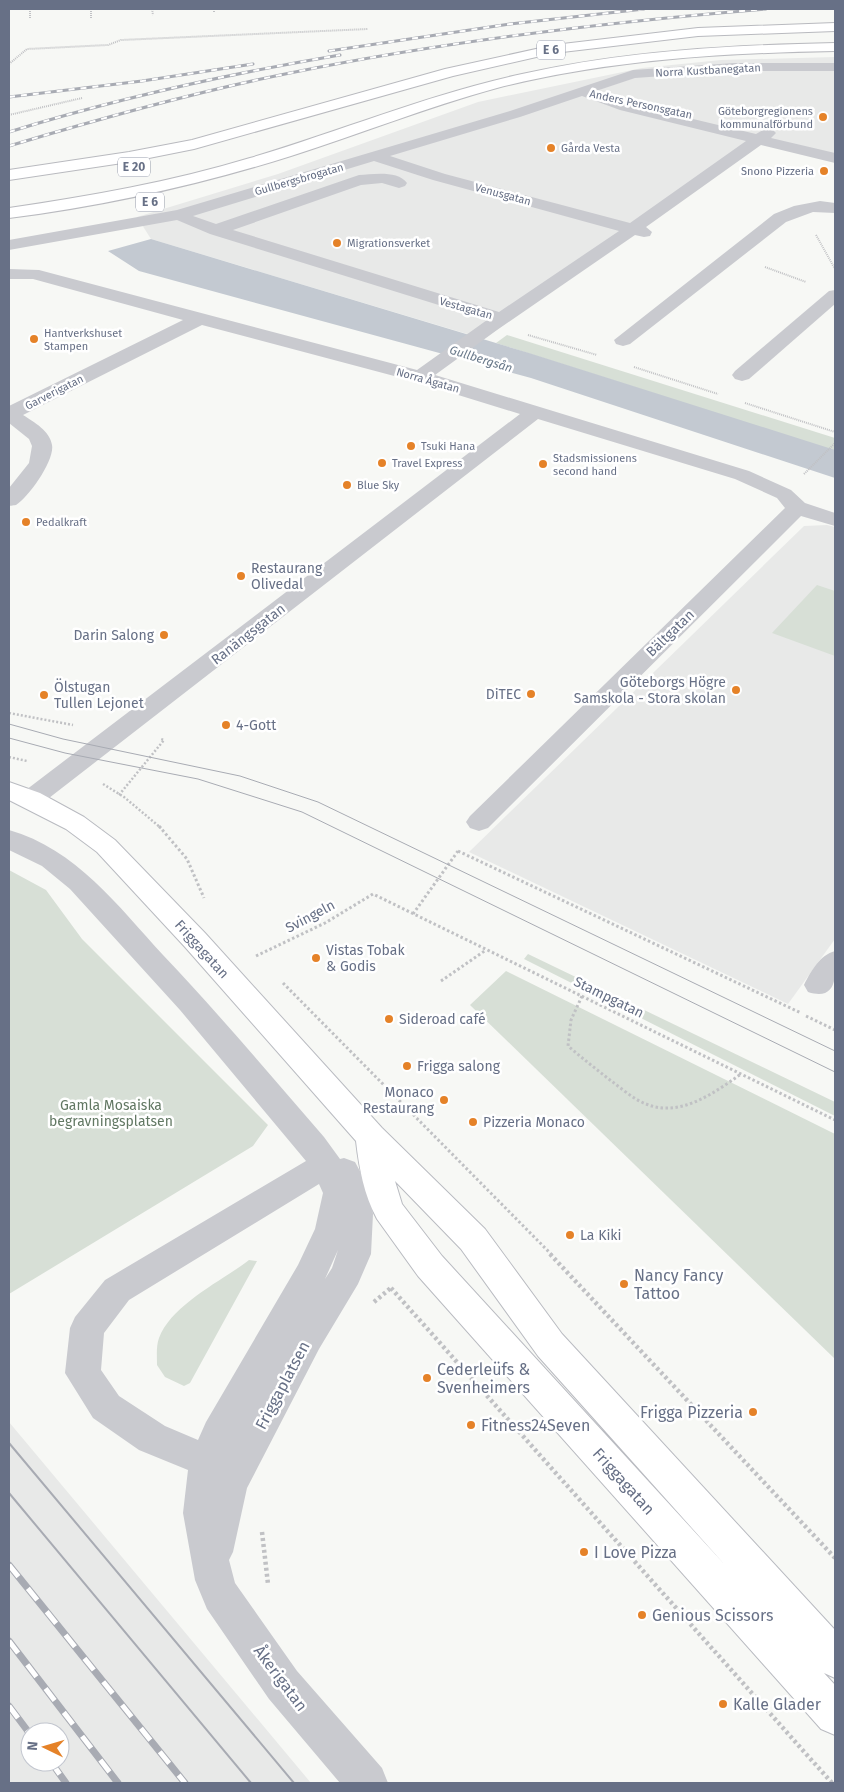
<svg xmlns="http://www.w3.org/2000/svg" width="844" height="1792" viewBox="0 0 844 1792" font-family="'Fira Sans',sans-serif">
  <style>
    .built { fill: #e8e9e8; fill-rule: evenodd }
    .green { fill: #d7dfd6 }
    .water { fill: #c3c9d1 }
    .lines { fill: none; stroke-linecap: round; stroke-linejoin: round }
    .major-casing { stroke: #b9bbc1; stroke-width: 2 }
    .highway-casing { stroke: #b9babf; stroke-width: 2 }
    .path-far3 { stroke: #c0c1c4; stroke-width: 2; stroke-dasharray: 1 1; stroke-linecap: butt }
    .path-far2 { stroke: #c0c1c4; stroke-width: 2.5; stroke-dasharray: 2 2; stroke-linecap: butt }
    .path-far1 { stroke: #c0c1c4; stroke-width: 3; stroke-dasharray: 2.5 2.5; stroke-linecap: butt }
    .path { stroke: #c0c1c4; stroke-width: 4.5; stroke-dasharray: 3 3; stroke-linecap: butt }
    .minor { fill: #c9cacf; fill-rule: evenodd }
    .major { fill: #fff; fill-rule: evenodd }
    .highway { fill: #fff; fill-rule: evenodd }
    .tram-far1 { stroke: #a8abb3; stroke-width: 1 }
    .tram { stroke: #a8abb3; stroke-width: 2 }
    .rail-far1-casing { stroke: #a8abb3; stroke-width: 3 }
    .rail-casing { stroke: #a8abb3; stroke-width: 7 }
    .rail-far1 { stroke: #fff; stroke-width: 2; stroke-dasharray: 6; stroke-linecap: butt }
    .rail { stroke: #fff; stroke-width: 5; stroke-dasharray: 15; stroke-linecap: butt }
    .poi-dot { fill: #e58228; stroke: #fff; stroke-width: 2 }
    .labels { text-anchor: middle; stroke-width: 5; stroke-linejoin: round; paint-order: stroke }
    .far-street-label { font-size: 11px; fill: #677086; stroke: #fff }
    .far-poi-label { font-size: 11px; fill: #677086; stroke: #fff; text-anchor: start }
    .shield { fill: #fff; stroke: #959baa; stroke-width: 1 }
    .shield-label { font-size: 12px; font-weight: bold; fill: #677086 }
    .far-water-label { font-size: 12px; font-style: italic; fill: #687889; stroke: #fff }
    .poi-label { font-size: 14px; fill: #677086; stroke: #fff; text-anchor: start }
    .street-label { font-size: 14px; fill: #677086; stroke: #fff }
    .park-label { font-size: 14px; fill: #627863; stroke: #fff }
    .near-poi-label { font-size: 16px; fill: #677086; stroke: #fff; text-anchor: start }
    .near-street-label { font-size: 16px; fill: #677086; stroke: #fff }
  </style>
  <rect width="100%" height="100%" fill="#f7f8f5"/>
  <g class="built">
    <polygon points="835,57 835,154 768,138 484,339 151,239 137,217 278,174 478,102 642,68 721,60"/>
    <polygon points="827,525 835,527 835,939 788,1004 469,852 804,526"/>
    <path d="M 9,1422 L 311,1783 L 9,1783 ZM 30,1732 L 60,1732 L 60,1762 L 30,1762 Z"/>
  </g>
  <g class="green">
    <polygon points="507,335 835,438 835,451 496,343"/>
    <polygon points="817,585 835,591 835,656 772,633"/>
    <polygon points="9,870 46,890 82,939 268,1125 253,1146 9,1294"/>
    <polygon points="528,954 835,1102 835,1116 524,959"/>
    <polygon points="506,971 835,1134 835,1359 470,1005"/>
    <path d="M 249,1260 L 257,1261 L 190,1383 L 184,1386 L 165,1377 L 157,1365 C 157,1356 156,1346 159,1338 C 172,1304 222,1281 249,1260 Z"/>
  </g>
  <polygon class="water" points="151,239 529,353 835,450 835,478 531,378 139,271 108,251"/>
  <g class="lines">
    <defs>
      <path id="major" d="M 9,782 L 40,793 L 84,817 L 115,840 L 205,933 L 382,1128 L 485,1229 L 562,1334 L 835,1630 L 835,1678 L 824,1673 L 835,1685 L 835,1735 L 821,1729 L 418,1276 L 377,1219 C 364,1195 359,1168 356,1141 L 185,947 L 97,852 L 66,829 L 9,800 ZM 395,1181 L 461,1249 L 538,1356 L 725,1565 L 442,1256 L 402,1204 Z"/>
      <g id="highway">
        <polygon points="835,23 835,31 698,36 554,53 453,76 194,149 129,162 9,180 9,170 129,152 192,140 445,69 554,45 698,28"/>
        <path d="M 835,43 L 835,51 C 722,53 607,60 497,88 C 427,107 360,134 291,156 C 199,185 104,206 9,218 L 9,208 C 90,196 171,182 250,158 C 341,131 429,94 522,74 C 625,51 730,45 835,43 Z"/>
      </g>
    </defs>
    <use href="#major" class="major-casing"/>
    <use href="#highway" class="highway-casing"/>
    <g class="path-far3">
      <polyline points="30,9 30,19"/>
      <polyline points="91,9 91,18"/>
      <polyline points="152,9 153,15"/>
      <polyline points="214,9 214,12"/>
      <polyline points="9,64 27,49 108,45 121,40 368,29"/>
      <polyline points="9,115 82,98"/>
      <polyline points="816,235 835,269"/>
      <polyline points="765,267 806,282"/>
      <polyline points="528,335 597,355"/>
      <polyline points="634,367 718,394"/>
      <polyline points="745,403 835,432"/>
      <polyline points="804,474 835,443"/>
    </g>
    <g class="path-far2">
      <polyline points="9,713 73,725"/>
      <polyline points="9,757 27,761"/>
      <polyline points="103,784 124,797 161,828"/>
      <polyline points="119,795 164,740 161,739"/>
    </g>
    <g class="path-far1">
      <polyline points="159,826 187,859 204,898"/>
      <polyline points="458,851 801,1013"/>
      <polyline points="413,914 458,851"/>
      <polyline points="256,956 325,923 373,894 835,1120"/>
      <polyline points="441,981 486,950"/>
      <polyline points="283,983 552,1255"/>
      <path d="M 582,996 L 571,1020 L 568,1046 C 582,1058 596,1069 610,1080 C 621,1088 633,1099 646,1104 C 680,1118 714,1093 741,1074"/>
      <polyline points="806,1016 835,1030"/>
    </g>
    <g class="path">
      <polyline points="550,1254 835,1558"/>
      <polyline points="391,1288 832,1783"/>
      <polyline points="374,1302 392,1287"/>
      <polyline points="262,1532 268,1584"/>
    </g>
    <g class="minor">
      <path d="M 734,63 L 835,63 L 835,71 L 734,71 L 635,78 L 596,91 L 630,104 L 756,134 L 763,130 L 773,130 L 776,133 L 771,138 L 835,153 L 835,163 L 761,145 L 646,227 L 652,232 L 650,236 L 644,237 L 635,235 L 497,330 L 435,375 L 749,471 L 791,490 L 805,503 L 835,513 L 835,526 L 801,516 L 488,828 L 479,831 L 470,828 L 466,822 L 470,816 L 785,508 L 777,498 L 735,479 L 538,419 L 40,805 L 31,808 L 22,805 L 18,799 L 22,793 L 520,414 L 413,381 L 202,325 L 23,415 C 34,422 50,431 52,445 C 55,460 29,497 16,505 C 16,505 9,506 9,506 L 9,488 L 29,463 L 32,446 L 29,439 L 9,423 L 9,406 L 183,320 L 33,279 L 9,279 L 9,269 L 39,270 L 417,370 L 487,320 L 210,234 L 177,220 L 9,250 L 9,240 L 177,210 L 510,111 L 633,70 ZM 582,96 L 620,110 L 746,141 L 630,223 L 445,174 L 390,156 L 520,117 ZM 374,161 L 433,180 L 619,231 L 499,312 L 233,230 L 361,185 L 382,183 L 399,188 L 405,186 L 407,183 C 398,170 373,174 359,175 L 216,224 L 193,216 Z"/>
      <polygon points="820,201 835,203 835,213 813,212 786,222 630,344 623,346 616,344 614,340 774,214 794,206"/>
      <polygon points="835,290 835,304 749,379 742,381 735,379 732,375 735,371 829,291"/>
      <path d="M 9,830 C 76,849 118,906 163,955 C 219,1014 271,1076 324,1137 L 340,1159 L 344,1158 L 355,1162 L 369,1188 L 373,1214 L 371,1254 L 358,1284 L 319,1349 L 247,1488 L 233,1552 L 229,1560 L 235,1583 L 297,1671 L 382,1768 L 388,1783 L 340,1783 L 269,1699 L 207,1609 L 195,1580 L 183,1513 L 188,1470 L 139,1450 L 93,1418 L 65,1373 L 70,1328 L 75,1317 L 105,1280 L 306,1161 L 180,1010 L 70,889 L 42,866 L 9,850 ZM 319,1184 L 323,1193 L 315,1229 L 298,1265 L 206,1422 L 198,1440 L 165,1426 L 119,1396 L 101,1370 L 104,1333 L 129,1300 ZM 338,1250 L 332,1268 L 325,1279 Z"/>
      <path d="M 835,951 C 836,972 839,1002 808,992 L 804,985 C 811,971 820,955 835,951 Z"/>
    </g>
    <use href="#major" class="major"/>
    <use href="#highway" class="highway"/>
    <g class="tram-far1">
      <polyline points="9,724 63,739 240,776 318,802 835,1051"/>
      <polyline points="9,738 65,753 198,779 302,812 835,1072"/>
    </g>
    <g class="tram">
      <polyline points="9,1443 294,1783"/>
      <polyline points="9,1493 251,1783"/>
    </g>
    <defs>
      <g id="rail-far1">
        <polyline points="329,51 510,24 644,9"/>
        <polyline points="9,97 142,81 253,64"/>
        <path d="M 9,132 C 118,98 228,74 340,55"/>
        <path d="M 9,146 C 102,118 195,92 290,73 C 447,41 606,22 766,9"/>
      </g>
      <g id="rail">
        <polyline points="9,1565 185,1783"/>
        <polyline points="9,1641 118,1783"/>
        <polyline points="9,1706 30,1734"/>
        <polyline points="51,1762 66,1783"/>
      </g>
    </defs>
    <use href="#rail-far1" class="rail-far1-casing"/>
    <use href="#rail" class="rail-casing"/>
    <use href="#rail-far1" class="rail-far1"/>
    <use href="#rail" class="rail"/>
  </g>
  <g class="poi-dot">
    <circle cx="823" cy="117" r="5"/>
    <circle cx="551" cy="148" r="5"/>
    <circle cx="824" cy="171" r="5"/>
    <circle cx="337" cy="243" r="5"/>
    <circle cx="34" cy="339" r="5"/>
    <circle cx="411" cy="446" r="5"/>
    <circle cx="382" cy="463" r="5"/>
    <circle cx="543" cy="464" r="5"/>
    <circle cx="347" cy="485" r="5"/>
    <circle cx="26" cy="522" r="5"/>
    <circle cx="241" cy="576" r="5"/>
    <circle cx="164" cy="635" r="5"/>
    <circle cx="736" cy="690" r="5"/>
    <circle cx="531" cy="694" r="5"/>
    <circle cx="44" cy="695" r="5"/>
    <circle cx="226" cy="725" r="5"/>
    <circle cx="316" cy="958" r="5"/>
    <circle cx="389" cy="1019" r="5"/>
    <circle cx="407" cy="1066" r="5"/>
    <circle cx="444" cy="1100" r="5"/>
    <circle cx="473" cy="1122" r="5"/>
    <circle cx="570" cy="1235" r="5"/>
    <circle cx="624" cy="1284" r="5"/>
    <circle cx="427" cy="1378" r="5"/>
    <circle cx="753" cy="1412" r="5"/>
    <circle cx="471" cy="1425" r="5"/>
    <circle cx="584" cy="1552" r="5"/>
    <circle cx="642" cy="1615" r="5"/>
    <circle cx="723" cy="1704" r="5"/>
  </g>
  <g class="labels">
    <g class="far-street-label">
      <text transform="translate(708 70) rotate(-3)" y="4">Norra Kustbanegatan</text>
      <text transform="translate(641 104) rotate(12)" y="4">Anders Personsgatan</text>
      <text transform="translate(299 179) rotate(-16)" y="4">Gullbergsbrogatan</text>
      <text transform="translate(503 194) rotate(15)" y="4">Venusgatan</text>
      <text transform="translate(466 308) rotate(16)" y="4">Vestagatan</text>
      <text transform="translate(428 380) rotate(16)" y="4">Norra Ågatan</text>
      <text transform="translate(54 392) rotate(-27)" y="4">Garverigatan</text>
    </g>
    <g class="far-poi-label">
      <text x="813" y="115" text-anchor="end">Göteborgregionens<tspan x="813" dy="13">kommunalförbund</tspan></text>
      <text x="561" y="152">Gårda Vesta</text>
      <text x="814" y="175" text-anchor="end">Snono Pizzeria</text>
      <text x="347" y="247">Migrationsverket</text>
      <text x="44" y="337">Hantverkshuset<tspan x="44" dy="13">Stampen</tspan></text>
      <text x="421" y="450">Tsuki Hana</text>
      <text x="553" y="462">Stadsmissionens<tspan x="553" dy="13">second hand</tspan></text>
      <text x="392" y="467">Travel Express</text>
      <text x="357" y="489">Blue Sky</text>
      <text x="36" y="526">Pedalkraft</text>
    </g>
    <g class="shield">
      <rect x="537" y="40.5" width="28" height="19" rx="4"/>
      <rect x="118" y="157.5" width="32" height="19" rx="4"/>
      <rect x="136" y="192.5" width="28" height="19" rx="4"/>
    </g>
    <g class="shield-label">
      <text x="551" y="54">E 6</text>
      <text x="134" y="171">E 20</text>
      <text x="150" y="206">E 6</text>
    </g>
    <g class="far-water-label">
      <text transform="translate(481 359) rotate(17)" y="4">Gullbergsån</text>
    </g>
    <g class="poi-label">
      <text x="251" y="573">Restaurang<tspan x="251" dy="16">Olivedal</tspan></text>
      <text x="154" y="640" text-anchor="end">Darin Salong</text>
      <text x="726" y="687" text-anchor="end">Göteborgs Högre<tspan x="726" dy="16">Samskola - Stora skolan</tspan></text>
      <text x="54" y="692">Ölstugan<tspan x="54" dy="16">Tullen Lejonet</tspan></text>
      <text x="521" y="699" text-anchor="end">DiTEC</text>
      <text x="236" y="730">4-Gott</text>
      <text x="326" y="955">Vistas Tobak<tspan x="326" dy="16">&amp; Godis</tspan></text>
      <text x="399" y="1024">Sideroad café</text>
      <text x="417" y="1071">Frigga salong</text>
      <text x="434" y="1097" text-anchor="end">Monaco<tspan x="434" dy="16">Restaurang</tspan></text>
      <text x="483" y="1127">Pizzeria Monaco</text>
      <text x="580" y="1240">La Kiki</text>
    </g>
    <g class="street-label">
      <text transform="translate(670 633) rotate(-44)" y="5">Bältgatan</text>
      <text transform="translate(248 634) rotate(-38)" y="5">Ranängsgatan</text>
      <text transform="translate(310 916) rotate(-28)" y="5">Svingeln</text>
      <text transform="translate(202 949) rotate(48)" y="5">Friggagatan</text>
      <text transform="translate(609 997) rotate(26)" y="5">Stampgatan</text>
    </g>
    <g class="park-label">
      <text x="111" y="1110">Gamla Mosaiska<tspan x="111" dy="16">begravningsplatsen</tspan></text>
    </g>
    <g class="near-poi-label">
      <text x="634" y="1281">Nancy Fancy<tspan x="634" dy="18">Tattoo</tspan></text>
      <text x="437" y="1375">Cederleüfs &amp;<tspan x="437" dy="18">Svenheimers</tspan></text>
      <text x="743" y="1418" text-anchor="end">Frigga Pizzeria</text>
      <text x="481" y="1431">Fitness24Seven</text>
      <text x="594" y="1558">I Love Pizza</text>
      <text x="652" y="1621">Genious Scissors</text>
      <text x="733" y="1710">Kalle Glader</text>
    </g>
    <g class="near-street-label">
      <text transform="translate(282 1385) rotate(-62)" y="6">Friggaplatsen</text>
      <text transform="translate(624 1481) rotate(48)" y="6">Friggagatan</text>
      <text transform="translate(281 1678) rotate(53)" y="6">Åkerigatan</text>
    </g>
  </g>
  <rect width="844" height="1792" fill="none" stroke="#677086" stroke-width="20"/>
  <g transform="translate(45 1747) rotate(275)"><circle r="24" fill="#ffffff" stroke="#c2c6cf"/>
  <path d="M0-4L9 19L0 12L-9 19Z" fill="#e58228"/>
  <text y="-8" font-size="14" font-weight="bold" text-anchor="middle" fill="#677086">N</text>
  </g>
</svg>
